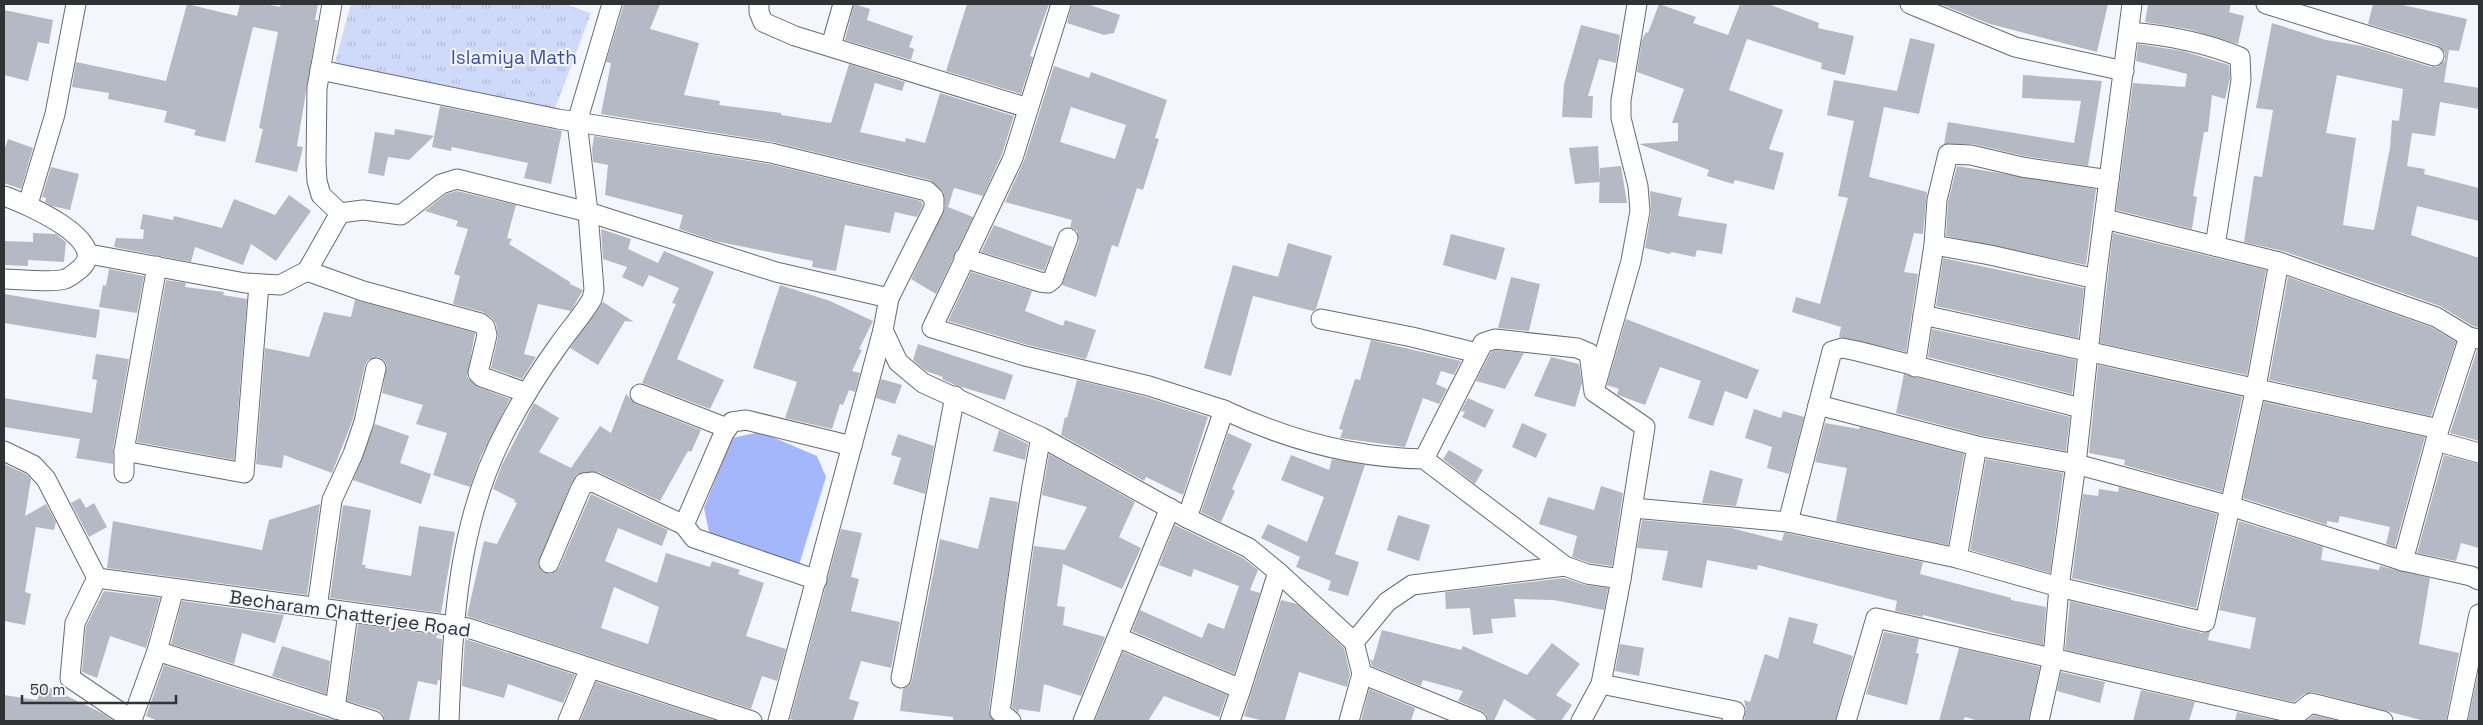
<svg xmlns="http://www.w3.org/2000/svg" width="2483" height="725" viewBox="0 0 2483 725" font-family="'Space Grotesk',sans-serif">
  <style>
    .park { fill: url(#park-tufts) }
    .water { fill: #a4b6fc }
    .building { fill: #b5b9c3; fill-rule: evenodd }
    .lines { fill: none; stroke-linecap: round; stroke-linejoin: round }
    .minor-casing { stroke: #686b75; stroke-width: 21 }
    .minor { stroke: #fff; stroke-width: 19 }
    .labels { text-anchor: middle; stroke-width: 4; stroke-linejoin: round; paint-order: stroke }
    .park-label { font-size: 19px; fill: #3f4d9e; stroke: #f4f6fd }
    .street-label { font-size: 19px; fill: #303236; stroke: #f4f6fd }
  </style>
  <defs>
    <pattern id="park-tufts" width="24" height="20" patternUnits="userSpaceOnUse" patternTransform="scale(1.25)"><rect width="24" height="20" fill="#cfd9fa"/><path d="M3 7l-1-3M5 7V3M7 7l1-3M15 17l-1-3M17 17v-4M19 17l1-3" fill="none" stroke="#b2bbd7"/></pattern>
  </defs>
  <rect width="100%" height="100%" fill="#f4f6fd"/>
  <polygon class="park" points="351,4 564,4 591,13 552,117 332,73"/>
  <polygon class="water" points="760,432 817,456 826,477 799,565 710,537 704,508 732,438"/>
  <g class="building">
    <polygon points="187,4 237,16 240,4 265,4 280,7 281,4 318,4 315,20 318,20 297,146 303,147 297,172 255,162 263,129 259,128 278,32 253,27 225,142 194,135 196,130 164,122 167,111 108,99 109,93 72,87 76,62 166,81"/>
    <polygon points="624,4 660,4 650,29 699,43 684,95 720,101 719,105 781,113 781,115 831,123 849,64 905,82 902,91 875,83 860,132 905,142 906,138 925,143 940,93 1014,116 1002,154 983,196 954,188 948,207 973,217 936,294 911,279 945,208 944,193 930,180 773,142 601,114 611,63 606,62"/>
    <polygon points="854,4 870,9 867,20 913,36 909,47 914,49 911,60 845,40"/>
    <polygon points="967,4 1049,4 1030,56 1033,57 1021,94 946,71"/>
    <polygon points="1072,4 1087,4 1120,15 1114,33 1104,35 1067,23"/>
    <polygon points="1659,4 1696,17 1693,23 1728,35 1740,4 1768,4 1819,23 1818,28 1854,36 1845,75 1821,69 1822,63 1747,39 1729,90 1783,110 1769,149 1784,153 1774,190 1735,180 1733,184 1707,176 1709,170 1639,144 1678,141 1678,123 1672,123 1684,89 1637,72 1642,40 1646,32 1648,33"/>
    <polygon points="1940,4 2108,4 2097,52 1990,24"/>
    <polygon points="2148,4 2231,4 2229,12 2244,16 2238,44 2188,29 2145,22"/>
    <path d="M 2373,4 L 2398,4 L 2467,19 L 2459,51 L 2449,50 L 2444,82 L 2479,88 L 2479,109 L 2440,102 L 2435,136 L 2412,133 L 2407,166 L 2425,169 L 2424,174 L 2479,188 L 2479,221 L 2417,206 L 2411,235 L 2479,258 L 2479,328 L 2473,326 L 2440,306 L 2283,251 L 2244,242 L 2254,176 L 2262,177 L 2273,110 L 2256,108 L 2272,23 L 2326,40 L 2363,46 L 2431,67 L 2437,67 L 2445,60 L 2445,53 L 2437,45 L 2368,24 ZM 2337,75 L 2403,89 L 2399,121 L 2392,120 L 2390,148 L 2374,230 L 2343,225 L 2356,138 L 2326,133 Z"/>
    <polygon points="4,10 53,20 49,44 38,42 28,81 4,75"/>
    <polygon points="1581,25 1620,35 1616,63 1599,59 1588,96 1593,96 1592,118 1562,117 1564,84"/>
    <polygon points="1910,38 1935,44 1919,114 1884,107 1869,177 1927,192 1923,234 1914,233 1904,272 1918,274 1906,352 1839,337 1841,327 1792,312 1796,297 1820,304 1848,198 1838,196 1854,121 1827,115 1834,80 1897,91"/>
    <polygon points="2138,44 2183,51 2229,65 2230,78 2225,99 2212,95 2208,132 2204,132 2193,196 2197,197 2192,229 2116,210 2133,83 2185,87 2187,74 2136,61"/>
    <path d="M 1054,66 L 1089,78 L 1091,72 L 1167,100 L 1155,138 L 1159,139 L 1143,190 L 1137,188 L 1118,247 L 1112,245 L 1096,297 L 1062,285 L 1079,241 L 1077,231 L 1070,227 L 1072,220 L 1005,202 L 1024,161 ZM 1071,107 L 1126,125 L 1115,159 L 1060,142 Z"/>
    <polygon points="2023,75 2102,81 2088,166 2024,156 1973,144 1944,144 1948,122 2074,143 2081,101 2022,98"/>
    <polygon points="440,106 562,131 551,184 524,178 528,163 452,147 451,151 432,147"/>
    <polygon points="395,129 434,136 409,160 388,157 384,176 368,173 375,132 394,135"/>
    <polygon points="594,136 769,164 921,201 923,205 917,217 895,212 890,233 845,225 836,271 812,267 813,261 715,241 679,229 683,215 605,195 608,165 593,162 592,149"/>
    <polygon points="8,139 33,148 21,189 4,183 4,151"/>
    <polygon points="1598,146 1600,182 1575,184 1569,148"/>
    <polygon points="1621,166 1627,203 1599,203 1600,168"/>
    <polygon points="1957,166 2096,189 2086,265 1946,236 1948,202"/>
    <polygon points="51,167 79,174 70,210 52,206 45,202 46,198 42,197"/>
    <polygon points="457,191 516,205 507,238 512,239 509,244 570,282 570,284 583,290 571,311 538,304 524,354 536,357 522,379 491,368 498,337 496,324 492,318 483,312 453,304 460,276 454,274 468,229 456,226 458,221 425,211 446,194"/>
    <polygon points="1650,191 1682,198 1678,216 1727,224 1722,254 1697,250 1695,257 1671,252 1670,254 1645,248 1651,213"/>
    <polygon points="289,195 311,211 276,261 251,244 243,265 195,247 191,262 114,247 116,238 143,239 144,230 140,229 143,214 173,220 174,216 222,228 234,199 275,215"/>
    <polygon points="994,225 1053,247 1044,271 981,252"/>
    <polygon points="601,229 631,239 628,249 658,263 664,251 714,272 677,359 724,380 710,409 642,383 676,304 672,303 679,288 649,275 643,287 622,277 627,267 603,259"/>
    <polygon points="33,233 56,234 66,242 64,262 28,260 28,266 4,265 4,241 33,242"/>
    <polygon points="2113,233 2266,270 2247,375 2100,343"/>
    <polygon points="1451,234 1505,248 1496,280 1443,265"/>
    <polygon points="1288,243 1332,256 1316,309 1313,311 1253,296 1231,376 1204,368 1233,265 1278,277"/>
    <polygon points="1943,258 2084,288 2078,338 1936,306"/>
    <polygon points="109,269 144,276 137,313 99,307 103,285 106,286"/>
    <polygon points="971,272 1032,291 1025,311 1063,326 1065,320 1096,330 1086,359 1028,345 948,321"/>
    <polygon points="1511,277 1540,284 1529,331 1498,328"/>
    <polygon points="2288,277 2431,327 2456,342 2431,416 2269,380"/>
    <polygon points="166,280 186,283 185,287 224,292 223,295 247,299 234,460 137,442"/>
    <polygon points="780,285 830,301 873,321 859,349 862,350 852,371 860,373 855,392 849,390 843,405 840,404 832,429 785,418 797,382 753,368"/>
    <polygon points="4,294 100,310 96,338 4,323"/>
    <polygon points="355,300 475,333 467,377 478,387 510,399 481,456 470,487 433,475 447,433 416,424 423,405 382,393 387,365 384,360 378,357 368,360 365,365 353,419 332,473 284,455 282,468 256,464 265,348 309,357 324,312 351,317"/>
    <polygon points="603,302 634,322 625,321 598,365 570,348"/>
    <polygon points="1626,319 1759,370 1747,399 1725,391 1713,426 1688,418 1701,381 1660,367 1645,405 1618,395 1617,394 1619,389 1607,385"/>
    <polygon points="1932,329 2076,360 2072,394 1928,357"/>
    <polygon points="1371,340 1461,361 1454,375 1441,371 1436,384 1447,389 1439,404 1423,398 1405,447 1340,438 1343,430 1339,429 1355,379 1360,380"/>
    <polygon points="918,344 1013,375 1005,400 955,385 942,379 943,377 926,371 913,360"/>
    <polygon points="1496,350 1524,353 1505,389 1476,381 1491,352"/>
    <polygon points="2477,350 2479,350 2479,441 2450,433"/>
    <polygon points="96,354 129,359 113,449 113,464 76,458 80,439 4,427 4,398 92,413 97,380 92,379"/>
    <polygon points="1551,357 1579,364 1582,383 1575,407 1534,396"/>
    <polygon points="2098,365 2242,397 2222,492 2124,465 2125,460 2089,453"/>
    <polygon points="1904,374 2070,417 2066,451 1979,435 1896,413"/>
    <polygon points="881,379 902,385 895,404 876,398"/>
    <polygon points="1077,380 1146,397 1208,417 1183,495 1146,477 1144,481 1061,435 1065,417 1067,418"/>
    <path d="M 626,394 L 636,404 L 701,430 L 691,452 L 688,451 L 660,501 L 598,472 L 577,474 L 570,486 L 538,565 L 545,573 L 551,574 L 559,568 L 591,494 L 668,530 L 662,546 L 618,528 L 605,561 L 657,583 L 666,553 L 710,567 L 712,561 L 740,570 L 738,574 L 764,583 L 746,636 L 786,649 L 777,681 L 762,676 L 751,709 L 467,616 L 484,541 L 497,544 L 517,503 L 514,502 L 515,500 L 493,489 L 502,465 L 534,403 L 559,418 L 539,452 L 571,468 L 600,426 L 611,433 ZM 614,587 L 659,607 L 648,644 L 601,628 Z"/>
    <polygon points="1468,398 1494,410 1485,428 1462,417 1465,412 1461,411"/>
    <polygon points="2264,402 2425,437 2395,547 2386,544 2390,527 2340,516 2338,523 2327,521 2327,525 2243,498"/>
    <polygon points="1754,409 1781,418 1783,411 1804,417 1789,474 1767,468 1772,447 1745,438"/>
    <polygon points="1522,423 1547,434 1536,458 1512,447"/>
    <polygon points="1825,423 1859,429 1860,427 1964,454 1948,545 1836,521 1847,468 1815,462"/>
    <polygon points="375,424 409,436 400,463 431,474 421,504 353,480"/>
    <polygon points="999,430 1028,444 1025,460 993,451"/>
    <polygon points="1228,433 1252,444 1232,489 1235,491 1221,522 1201,512"/>
    <polygon points="898,434 934,446 925,494 893,484 901,458 891,455"/>
    <polygon points="1449,450 1483,470 1475,484 1443,459"/>
    <polygon points="1049,454 1135,502 1119,537 1141,548 1122,589 1063,564 1057,606 1065,607 1063,625 1105,637 1081,696 1044,684 1040,712 1019,709 1019,713 1012,707 1034,546 1065,550 1087,507 1042,495"/>
    <polygon points="1291,455 1329,470 1332,459 1365,465 1335,554 1359,562 1348,596 1328,590 1331,581 1296,567 1300,557 1261,538 1268,524 1307,542 1324,497 1281,480"/>
    <polygon points="2444,455 2479,464 2479,548 2461,543 2456,561 2417,553"/>
    <polygon points="1986,459 2063,473 2050,573 1970,550"/>
    <polygon points="4,464 26,474 31,479 25,516 46,504 56,522 54,530 36,527 25,592 31,594 25,625 4,621"/>
    <polygon points="1710,470 1743,479 1736,506 1702,503"/>
    <polygon points="1601,486 1623,493 1612,566 1590,563 1572,557 1577,536 1539,524 1548,497 1594,510"/>
    <polygon points="2119,487 2217,514 2196,608 2072,578 2083,494 2098,496 2099,489 2118,492"/>
    <polygon points="990,497 1018,502 989,710 994,721 953,721 953,717 900,711 903,689 909,686 912,680 940,539 978,549"/>
    <polygon points="80,498 86,508 94,503 107,527 89,537 71,503"/>
    <polygon points="320,504 307,595 107,568 113,521 262,550 269,520"/>
    <polygon points="343,505 371,510 362,565 366,565 365,568 411,576 419,526 455,532 441,613 330,598"/>
    <polygon points="1398,515 1430,525 1419,561 1387,550"/>
    <polygon points="1642,520 1731,528 1782,541 1784,533 1786,533 1923,562 1920,574 2011,598 2011,600 2046,607 2043,645 1923,615 1923,617 1895,611 1897,601 1758,565 1757,570 1707,560 1702,588 1662,580 1668,551 1637,548"/>
    <polygon points="2239,521 2323,547 2321,560 2379,570 2380,566 2430,578 2419,644 2459,653 2446,721 2425,721 2313,692 2304,694 2294,702 2065,650 2070,601 2202,633 2210,632 2208,640 2250,649 2256,618 2219,610"/>
    <polygon points="1175,525 1243,558 1258,570 1250,590 1260,593 1234,674 1132,631 1140,610 1202,638 1208,623 1224,629 1239,586 1244,588 1194,569 1191,577 1159,565"/>
    <polygon points="841,529 862,533 851,577 859,579 851,611 900,622 891,668 861,661 849,699 859,702 853,721 798,721 790,719"/>
    <polygon points="1564,578 1585,585 1608,588 1604,610 1554,600 1514,599 1516,617 1491,619 1493,633 1473,635 1470,608 1446,609 1445,592"/>
    <polygon points="104,591 160,598 146,648 110,636 97,678 82,672 86,626"/>
    <polygon points="1281,600 1297,604 1344,648 1350,674 1347,687 1299,672 1285,720 1264,721 1244,716"/>
    <polygon points="182,601 284,615 275,643 242,633 234,664 171,644"/>
    <polygon points="1789,617 1818,624 1813,643 1853,656 1835,721 1744,721 1746,709 1744,700 1750,702 1765,654 1778,659"/>
    <polygon points="358,624 437,635 436,638 442,639 440,680 438,680 437,685 418,681 409,721 385,721 383,714 378,710 347,701"/>
    <polygon points="1382,630 1461,650 1463,646 1527,675 1552,643 1580,664 1556,695 1572,705 1561,721 1538,721 1504,699 1494,721 1488,721 1486,715 1482,711 1458,701 1463,691 1423,680 1421,686 1372,666 1370,659 1373,661"/>
    <polygon points="1884,632 1919,639 1916,653 1919,654 1907,705 1866,694"/>
    <polygon points="465,639 575,675 563,703 508,684 504,698 462,686"/>
    <polygon points="1620,644 1644,648 1639,676 1615,671"/>
    <polygon points="282,646 330,661 326,694 272,676"/>
    <polygon points="1959,648 2040,667 2028,721 1979,721 1965,717 1963,721 1939,721"/>
    <polygon points="1123,652 1227,695 1219,717 1164,696 1148,721 1095,721"/>
    <polygon points="164,665 333,720 338,721 158,721 146,716"/>
    <polygon points="2479,669 2479,721 2468,721"/>
    <polygon points="2061,672 2105,682 2100,703 2057,691"/>
    <polygon points="596,682 717,721 580,721"/>
    <polygon points="44,685 102,713 114,721 4,721 4,695 37,700"/>
    <polygon points="1369,689 1415,708 1411,721 1361,721"/>
    <polygon points="2141,690 2195,702 2189,721 2133,721"/>
    <polygon points="2237,712 2278,721 2235,721"/>
    <polygon points="2314,715 2338,721 2306,721"/>
  </g>
  <g class="lines">
    <defs>
      <g id="minor">
        <polyline points="332,4 317,88 316,163 317,181 321,195 340,213"/>
        <polyline points="759,4 759,12 763,22 795,36 1028,108"/>
        <polyline points="1061,4 1013,158 932,328 1025,356 1149,386 1224,410 1187,518"/>
        <polyline points="1910,4 2015,47 2124,71"/>
        <polyline points="2266,4 2434,56"/>
        <path d="M 2129,32 C 2165,35 2206,43 2240,57 L 2241,80 L 2215,246"/>
        <polyline points="831,46 843,4"/>
        <polyline points="320,70 558,119 771,153 927,191 934,198 934,208 889,298"/>
        <path d="M 4,196 C 24,203 111,240 81,268 C 76,272 71,277 65,279 C 54,283 18,279 4,279"/>
        <polyline points="28,204 55,114 76,4"/>
        <polyline points="2105,219 2279,262 2436,317 2469,337 2479,339"/>
        <polyline points="89,254 245,283 280,285 307,271 340,213 363,210 401,215 441,184 457,179 588,212 776,272 889,298 883,330 898,362 923,383 1041,437 1187,518 1249,548 1278,572 1354,642 1362,674 1349,721"/>
        <polyline points="964,258 1040,282 1048,283 1053,279 1068,238"/>
        <polyline points="157,266 124,451 244,473 259,284"/>
        <polyline points="307,271 363,291 480,323 485,327 487,335 478,373 482,377 527,393"/>
        <polyline points="2096,279 1990,255 1934,245 1937,200 1948,154 1971,155 2022,167 2109,180"/>
        <polyline points="1923,315 2439,429"/>
        <polyline points="1321,319 1412,337 1477,353"/>
        <polyline points="1915,367 1934,245"/>
        <polyline points="1596,384 1631,261 1640,211 1638,186 1621,118 1621,100 1637,4"/>
        <polyline points="640,394 727,428"/>
        <polyline points="1818,405 1977,446 2076,464 2230,506 2403,561 2471,576 2479,580"/>
        <polyline points="2081,408 1857,351 1842,348 1832,351 1788,522 1957,558 2059,587 2205,622 2256,387 2279,262"/>
        <path d="M 1224,410 C 1288,440 1353,458 1424,459 L 1565,566 L 1587,574 L 1621,579 L 1601,684 L 1581,721"/>
        <polyline points="2436,441 2479,453"/>
        <polyline points="4,451 33,465 46,479 97,578 468,628 752,721"/>
        <polyline points="1424,459 1483,343 1495,339 1577,348 1589,353 1594,392 1645,427 1621,579"/>
        <polyline points="124,473 124,451"/>
        <polyline points="1633,508 1788,522"/>
        <polyline points="684,525 724,433 732,422 746,420 852,446"/>
        <polyline points="1957,558 1977,446"/>
        <polyline points="2403,561 2439,429 2469,337"/>
        <polyline points="549,563 580,490 584,483 593,482 684,525 694,538 817,580"/>
        <polyline points="97,578 75,623 70,678 132,720 157,651 374,721"/>
        <polyline points="317,608 332,500 353,454 364,422 376,368"/>
        <polyline points="1119,638 1241,689 1230,721"/>
        <polyline points="1354,642 1387,602 1412,585 1565,566"/>
        <polyline points="157,651 174,589"/>
        <polyline points="1362,674 1477,721"/>
        <polyline points="901,678 955,396"/>
        <polyline points="1601,684 1735,711 1732,721"/>
        <polyline points="1241,689 1278,572"/>
        <polyline points="335,709 348,612"/>
        <path d="M 449,721 C 453,620 458,517 508,426 C 523,398 540,371 558,346 C 569,330 582,316 592,299 L 594,290 L 588,212 L 577,122 L 612,4"/>
        <polyline points="568,721 590,668"/>
        <polyline points="778,721 883,330"/>
        <path d="M 1011,721 L 1000,712 C 1013,620 1023,528 1041,437"/>
        <polyline points="1083,721 1170,508"/>
        <polyline points="1846,721 1876,618 2297,714 2311,703 2383,721"/>
        <polyline points="2039,721 2053,658 2059,587 2076,464 2096,279 2132,4"/>
        <polyline points="2457,721 2479,614"/>
      </g>
    </defs>
    <use href="#minor" class="minor-casing"/>
    <use href="#minor" class="minor"/>
  </g>
  <g class="labels">
    <g class="park-label">
      <text x="514" y="64">Islamiya Math</text>
    </g>
    <g class="street-label">
      <text transform="translate(350 613) rotate(8)" y="7">Becharam Chatterjee Road</text>
    </g>
  </g>
  <rect width="2483" height="725" fill="none" stroke="#303236" stroke-width="10"/>
  <path d="M22 695v8h154v-8" fill="none" stroke="#303236" stroke-width="2.5"/>
  <text x="30" y="695" font-size="15" fill="#303236" stroke="#f4f6fd" stroke-width="4" paint-order="stroke">50 m</text>
</svg>
